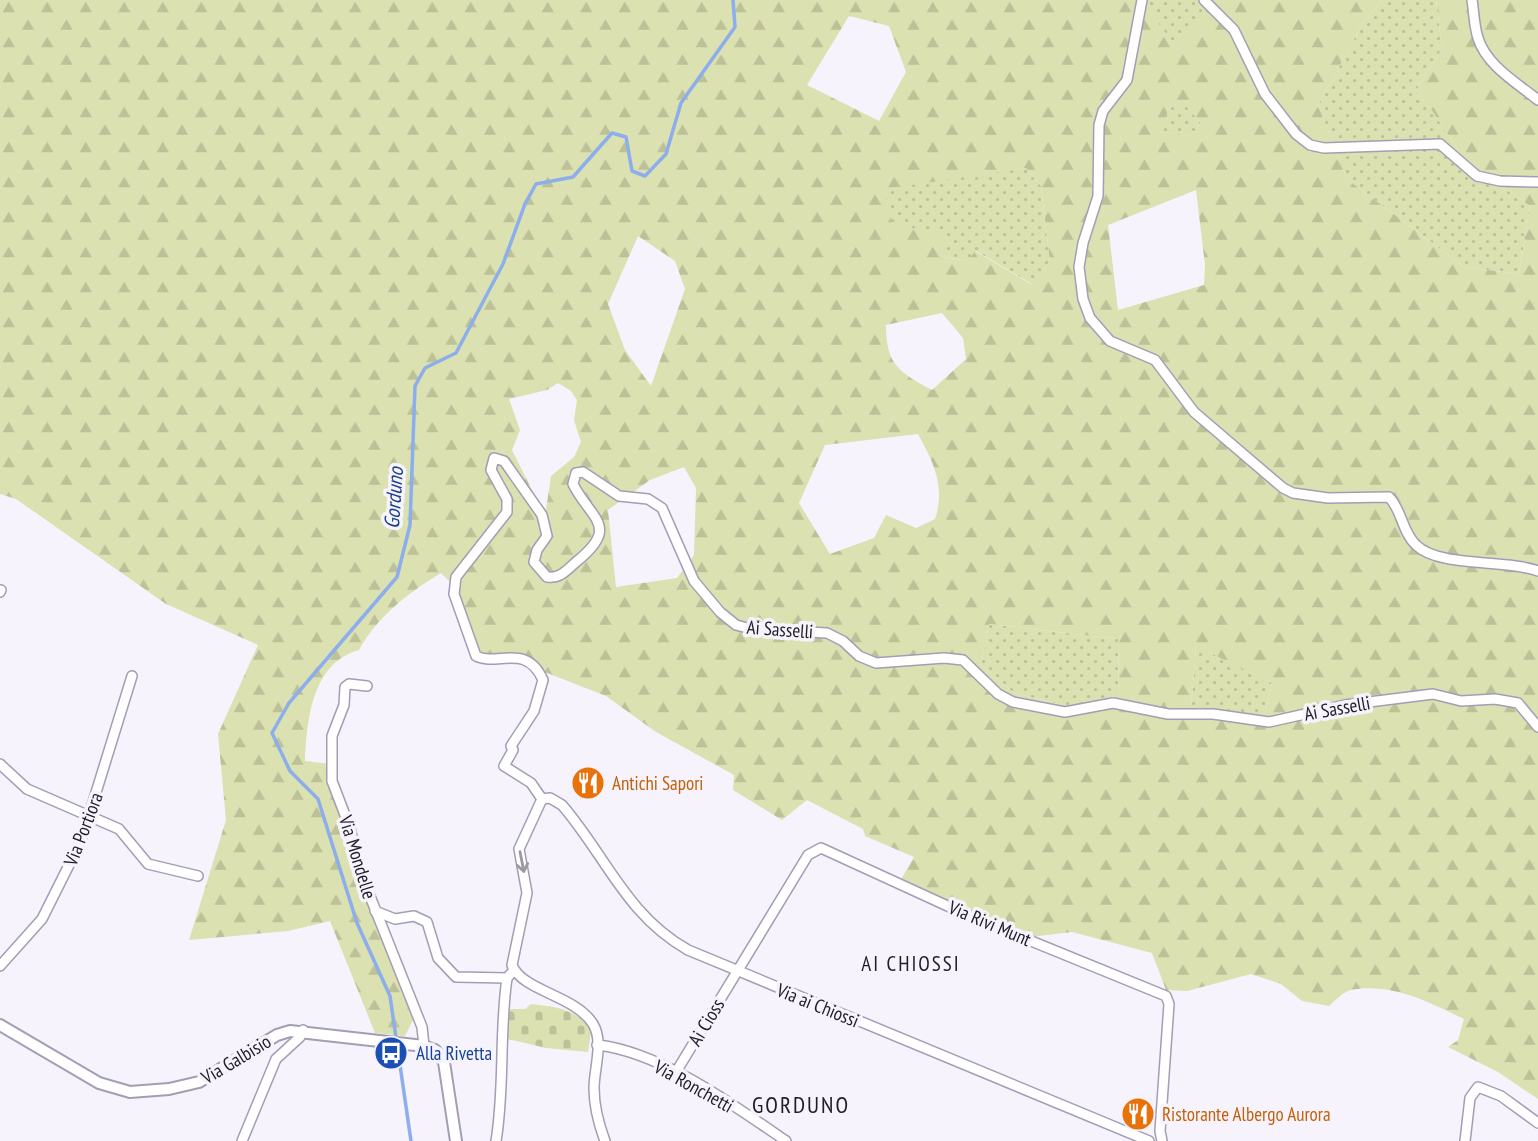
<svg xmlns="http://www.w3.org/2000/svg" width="1538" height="1141" viewBox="0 0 1538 1141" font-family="'PT Sans Narrow',sans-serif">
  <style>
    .grass { fill: url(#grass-dots) }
    .forest { fill: url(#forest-firs); fill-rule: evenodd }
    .cemetery { fill: url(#cemetery-stones) }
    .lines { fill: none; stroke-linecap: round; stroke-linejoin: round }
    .stream { stroke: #8caeec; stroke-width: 3.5 }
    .minor-casing { stroke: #a49db4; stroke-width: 12 }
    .tertiary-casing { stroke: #a49db4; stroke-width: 14 }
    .minor { stroke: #fff; stroke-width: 9 }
    .tertiary { stroke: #fff; stroke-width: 10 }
    .oneway { stroke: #9b999d }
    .labels { text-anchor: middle; stroke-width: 7; stroke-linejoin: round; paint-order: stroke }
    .street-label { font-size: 19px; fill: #201d26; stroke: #f6f3fd }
    .food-label { font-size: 19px; fill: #c56008; stroke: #f6f3fd; text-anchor: start }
    .transit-label { font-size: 19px; fill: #164399; stroke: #f6f3fd; text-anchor: start }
    .water-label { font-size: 21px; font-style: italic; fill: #1c4088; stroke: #f6f3fd }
    .neighbourhood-label { font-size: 21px; letter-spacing: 2px; fill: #201d26; stroke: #f6f3fd }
    .quarter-label { font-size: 23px; letter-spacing: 2px; fill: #201d26; stroke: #f6f3fd }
  </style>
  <defs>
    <pattern id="grass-dots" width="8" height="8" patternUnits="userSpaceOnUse" patternTransform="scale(1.75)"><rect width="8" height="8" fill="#dbe1b1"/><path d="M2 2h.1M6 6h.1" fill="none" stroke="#bcc198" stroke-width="1.8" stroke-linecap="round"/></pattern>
    <pattern id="forest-firs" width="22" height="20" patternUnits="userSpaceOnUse" patternTransform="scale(1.75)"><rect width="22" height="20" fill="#dbe1b1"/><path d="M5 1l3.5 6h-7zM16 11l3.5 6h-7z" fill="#bcc198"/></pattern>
    <pattern id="cemetery-stones" width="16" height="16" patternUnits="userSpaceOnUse" patternTransform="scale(1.75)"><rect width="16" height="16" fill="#dbe1b1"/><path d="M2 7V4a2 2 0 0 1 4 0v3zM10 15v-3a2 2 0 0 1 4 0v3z" fill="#bcc198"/></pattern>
  </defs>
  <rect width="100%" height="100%" fill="#f6f3fd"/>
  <g class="grass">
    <polygon points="1141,0 1205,0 1208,9 1176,48"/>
    <polygon points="1382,0 1436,0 1442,49 1415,92 1433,112 1466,162 1530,206 1519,274 1464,267 1347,179 1318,105 1364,21"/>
    <polygon points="1185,104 1201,123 1191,136 1156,132 1171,106"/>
    <polygon points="1026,168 1041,186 1050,262 1032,284 976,251 969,261 944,257 893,225 883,188"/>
    <polygon points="989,624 1118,639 1119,695 1070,707 1014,693 981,665"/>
    <polygon points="1196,645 1272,683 1264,719 1191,708"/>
  </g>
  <path class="forest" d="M 0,0 L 1141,0 L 1176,47 L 1208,9 L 1205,0 L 1382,0 L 1364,21 L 1318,105 L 1347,179 L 1464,267 L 1519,274 L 1530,206 L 1466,162 L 1433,112 L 1415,92 L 1442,49 L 1436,0 L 1538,0 L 1538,1099 L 1498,1072 L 1448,1047 L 1458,1040 L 1464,1019 C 1429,1002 1391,982 1350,990 C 1344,992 1334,1001 1329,1006 L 1302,1001 L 1281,984 L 1251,974 L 1187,991 L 1166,990 L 1152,953 L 1072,932 L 1023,938 L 899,883 L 914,857 L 865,836 L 863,829 L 807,800 L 782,820 L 733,790 L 734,775 L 656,732 L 606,696 L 537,669 L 528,662 L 481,658 L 453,585 L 441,573 C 409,592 377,617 359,650 C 312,663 307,719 305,761 L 331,764 L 391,962 L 414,1018 L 405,1036 L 375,1033 L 330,921 L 288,931 L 189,940 L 226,820 L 218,734 L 258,645 L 166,604 L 16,499 L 0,494 ZM 849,16 L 889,26 L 906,72 L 879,121 L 807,85 ZM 1185,105 L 1201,123 L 1191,136 L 1157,132 L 1171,106 ZM 1026,168 L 1041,186 L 1050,262 L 1031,284 L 975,251 L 968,261 L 944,257 L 945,233 L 893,225 L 884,189 ZM 1196,190 L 1205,265 L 1204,285 L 1118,310 L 1108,225 ZM 638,236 L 675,261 L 685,289 L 651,386 L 625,350 L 608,304 ZM 942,313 L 963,338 L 966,359 L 932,390 C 899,372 886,365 886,325 ZM 558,383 L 571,391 L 577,400 L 574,420 L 581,442 L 574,457 L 551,476 L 546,510 L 536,498 L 512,450 L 520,430 L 509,399 L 547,390 ZM 918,434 C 933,461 946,487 935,519 L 916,528 L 886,515 L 874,538 L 830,554 L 799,503 L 825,445 ZM 684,467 L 696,488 L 694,555 L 677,578 L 616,587 L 608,510 L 650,480 ZM 989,624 L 1118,639 L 1119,695 L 1070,707 L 1014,693 L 981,665 ZM 1196,646 L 1272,683 L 1264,719 L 1191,708 Z"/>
  <path class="cemetery" d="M 531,1004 C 554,1007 579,1008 591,1032 L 588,1052 L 546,1048 L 504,1038 L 508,1009 L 525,1009 Z"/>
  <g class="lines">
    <polyline class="stream" points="411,1141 390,996 357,923 318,799 290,771 272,733 289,703 397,577 410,525 415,386 425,368 456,353 503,264 525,204 536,184 573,177 612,133 626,137 632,171 645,176 666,154 681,103 735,27 733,0"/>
    <defs>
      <g id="minor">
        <path d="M 1142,0 L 1127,80 L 1103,111 L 1099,125 L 1098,196 L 1083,243 L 1079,267 L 1083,299 L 1090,318 L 1110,341 L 1155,360 L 1194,412 L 1283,488 L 1293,493 L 1328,498 L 1389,497 C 1402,510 1402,532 1416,545 C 1439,568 1507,559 1538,571"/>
        <polyline points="1204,0 1234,30 1265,94 1296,134 1310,145 1324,148 1440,144 1477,176 1500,181 1538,182"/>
        <path d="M 1472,0 C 1474,12 1474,26 1478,38 C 1486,65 1517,83 1538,100"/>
        <polyline points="0,592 1,590"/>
        <polyline points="367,686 349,684 345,687 344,705 332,736 332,781 350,828 360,871 422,1027 424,1046"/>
        <polyline points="0,764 27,789 119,829 148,864 198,876"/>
        <path d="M 542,799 L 550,798 L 562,805 C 606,856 626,915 688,950 L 1149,1141"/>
        <polyline points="375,911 395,919 414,916 427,922 438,958 456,977 507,978 514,970"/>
        <polyline points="0,966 42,919 81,841 132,676"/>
        <path d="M 597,1045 C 659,1051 735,1106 786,1141"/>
        <polyline points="676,1072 808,855 821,848 965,914 1166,996 1169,1004 1160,1131 1162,1141"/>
        <polyline points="242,1141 276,1059 300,1037 303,1030"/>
        <path d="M 496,1141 C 505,1087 499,1033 507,978"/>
        <path d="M 605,1141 C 599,1125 594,1106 594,1088 C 594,1069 604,1042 593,1024 C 575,995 522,991 512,965 L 527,893 L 519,849 L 542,799 L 531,783 L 504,766 L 513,750 L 511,746 L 534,711 L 543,680 C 526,642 497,667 476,656 L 454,594 L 456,577 L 507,512 L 507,499 L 491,470 L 494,458 L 504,461 L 542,515 L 547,536 L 537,550 L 534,562 L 547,577 C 560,579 567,570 576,562 C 621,526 591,520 573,484 L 576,473 L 583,472 L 619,496 L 648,499 L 662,508 L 694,581 L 720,612 L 736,625 L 751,629 L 827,633 L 843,641 L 859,656 L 876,663 L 944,658 L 963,660 L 998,694 L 1013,702 L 1065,712 L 1113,703 L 1168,714 L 1213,714 L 1269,722 L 1345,705 L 1433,694 L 1461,701 L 1495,699 L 1518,703 L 1538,727"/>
        <polyline points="1465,1141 1470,1098 1478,1087 1501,1096 1538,1123"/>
      </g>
      <polyline id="tertiary" points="0,1025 99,1083 130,1092 169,1089 199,1082 277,1035 290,1031 424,1046 435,1050 444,1062 456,1141"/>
    </defs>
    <use href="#minor" class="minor-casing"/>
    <use href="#tertiary" class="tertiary-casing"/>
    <use href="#minor" class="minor"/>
    <use href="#tertiary" class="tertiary"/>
  </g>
  <defs><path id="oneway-shaft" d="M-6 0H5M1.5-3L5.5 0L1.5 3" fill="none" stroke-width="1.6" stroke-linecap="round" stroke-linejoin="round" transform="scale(1.75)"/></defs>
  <use class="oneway" href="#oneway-shaft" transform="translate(522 862) rotate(79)"/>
  <defs>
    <symbol id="restaurant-disc" viewBox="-11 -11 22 22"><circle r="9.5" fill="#e8710a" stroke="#f6f3fd"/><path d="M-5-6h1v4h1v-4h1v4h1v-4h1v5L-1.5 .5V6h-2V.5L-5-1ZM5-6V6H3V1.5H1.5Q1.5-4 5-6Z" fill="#fff"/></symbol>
    <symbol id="bus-disc" viewBox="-11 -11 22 22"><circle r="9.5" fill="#1a4fb4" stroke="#f6f3fd"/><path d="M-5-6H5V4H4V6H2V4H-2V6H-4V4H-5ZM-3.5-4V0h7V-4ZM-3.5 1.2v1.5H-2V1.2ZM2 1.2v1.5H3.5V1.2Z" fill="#fff"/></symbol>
  </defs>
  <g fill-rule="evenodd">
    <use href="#restaurant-disc" x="569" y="764" width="38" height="38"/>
    <use href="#bus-disc" x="372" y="1034" width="38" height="38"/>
    <use href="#restaurant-disc" x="1119" y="1095" width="38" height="38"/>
  </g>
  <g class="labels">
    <g class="street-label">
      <text transform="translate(780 629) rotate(4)" y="7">Ai Sasselli</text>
      <text transform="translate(1337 708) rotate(-10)" y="7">Ai Sasselli</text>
      <text transform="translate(83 829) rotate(-69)" y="7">Via Portiora</text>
      <text transform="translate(358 857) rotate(73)" y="7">Via Mondelle</text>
      <text transform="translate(990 923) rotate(23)" y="7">Via Rivi Munt</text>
      <text transform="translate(818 1005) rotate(22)" y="7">Via ai Chiossi</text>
      <text transform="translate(706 1022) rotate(-59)" y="7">Ai Cioss</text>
      <text transform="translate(236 1059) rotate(-31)" y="7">Via Galbisio</text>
      <text transform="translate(694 1086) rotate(29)" y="7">Via Ronchetti</text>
    </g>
    <g class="food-label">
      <text x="612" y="790">Antichi Sapori</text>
      <text x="1162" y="1121">Ristorante Albergo Aurora</text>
    </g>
    <g class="transit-label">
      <text x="416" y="1060">Alla Rivetta</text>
    </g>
    <g class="water-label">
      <text transform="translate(394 498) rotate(-86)" y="7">Gorduno</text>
    </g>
    <g class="neighbourhood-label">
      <text x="911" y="971">AI CHIOSSI</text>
    </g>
    <g class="quarter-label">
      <text x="801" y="1113">GORDUNO</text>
    </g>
  </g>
</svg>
